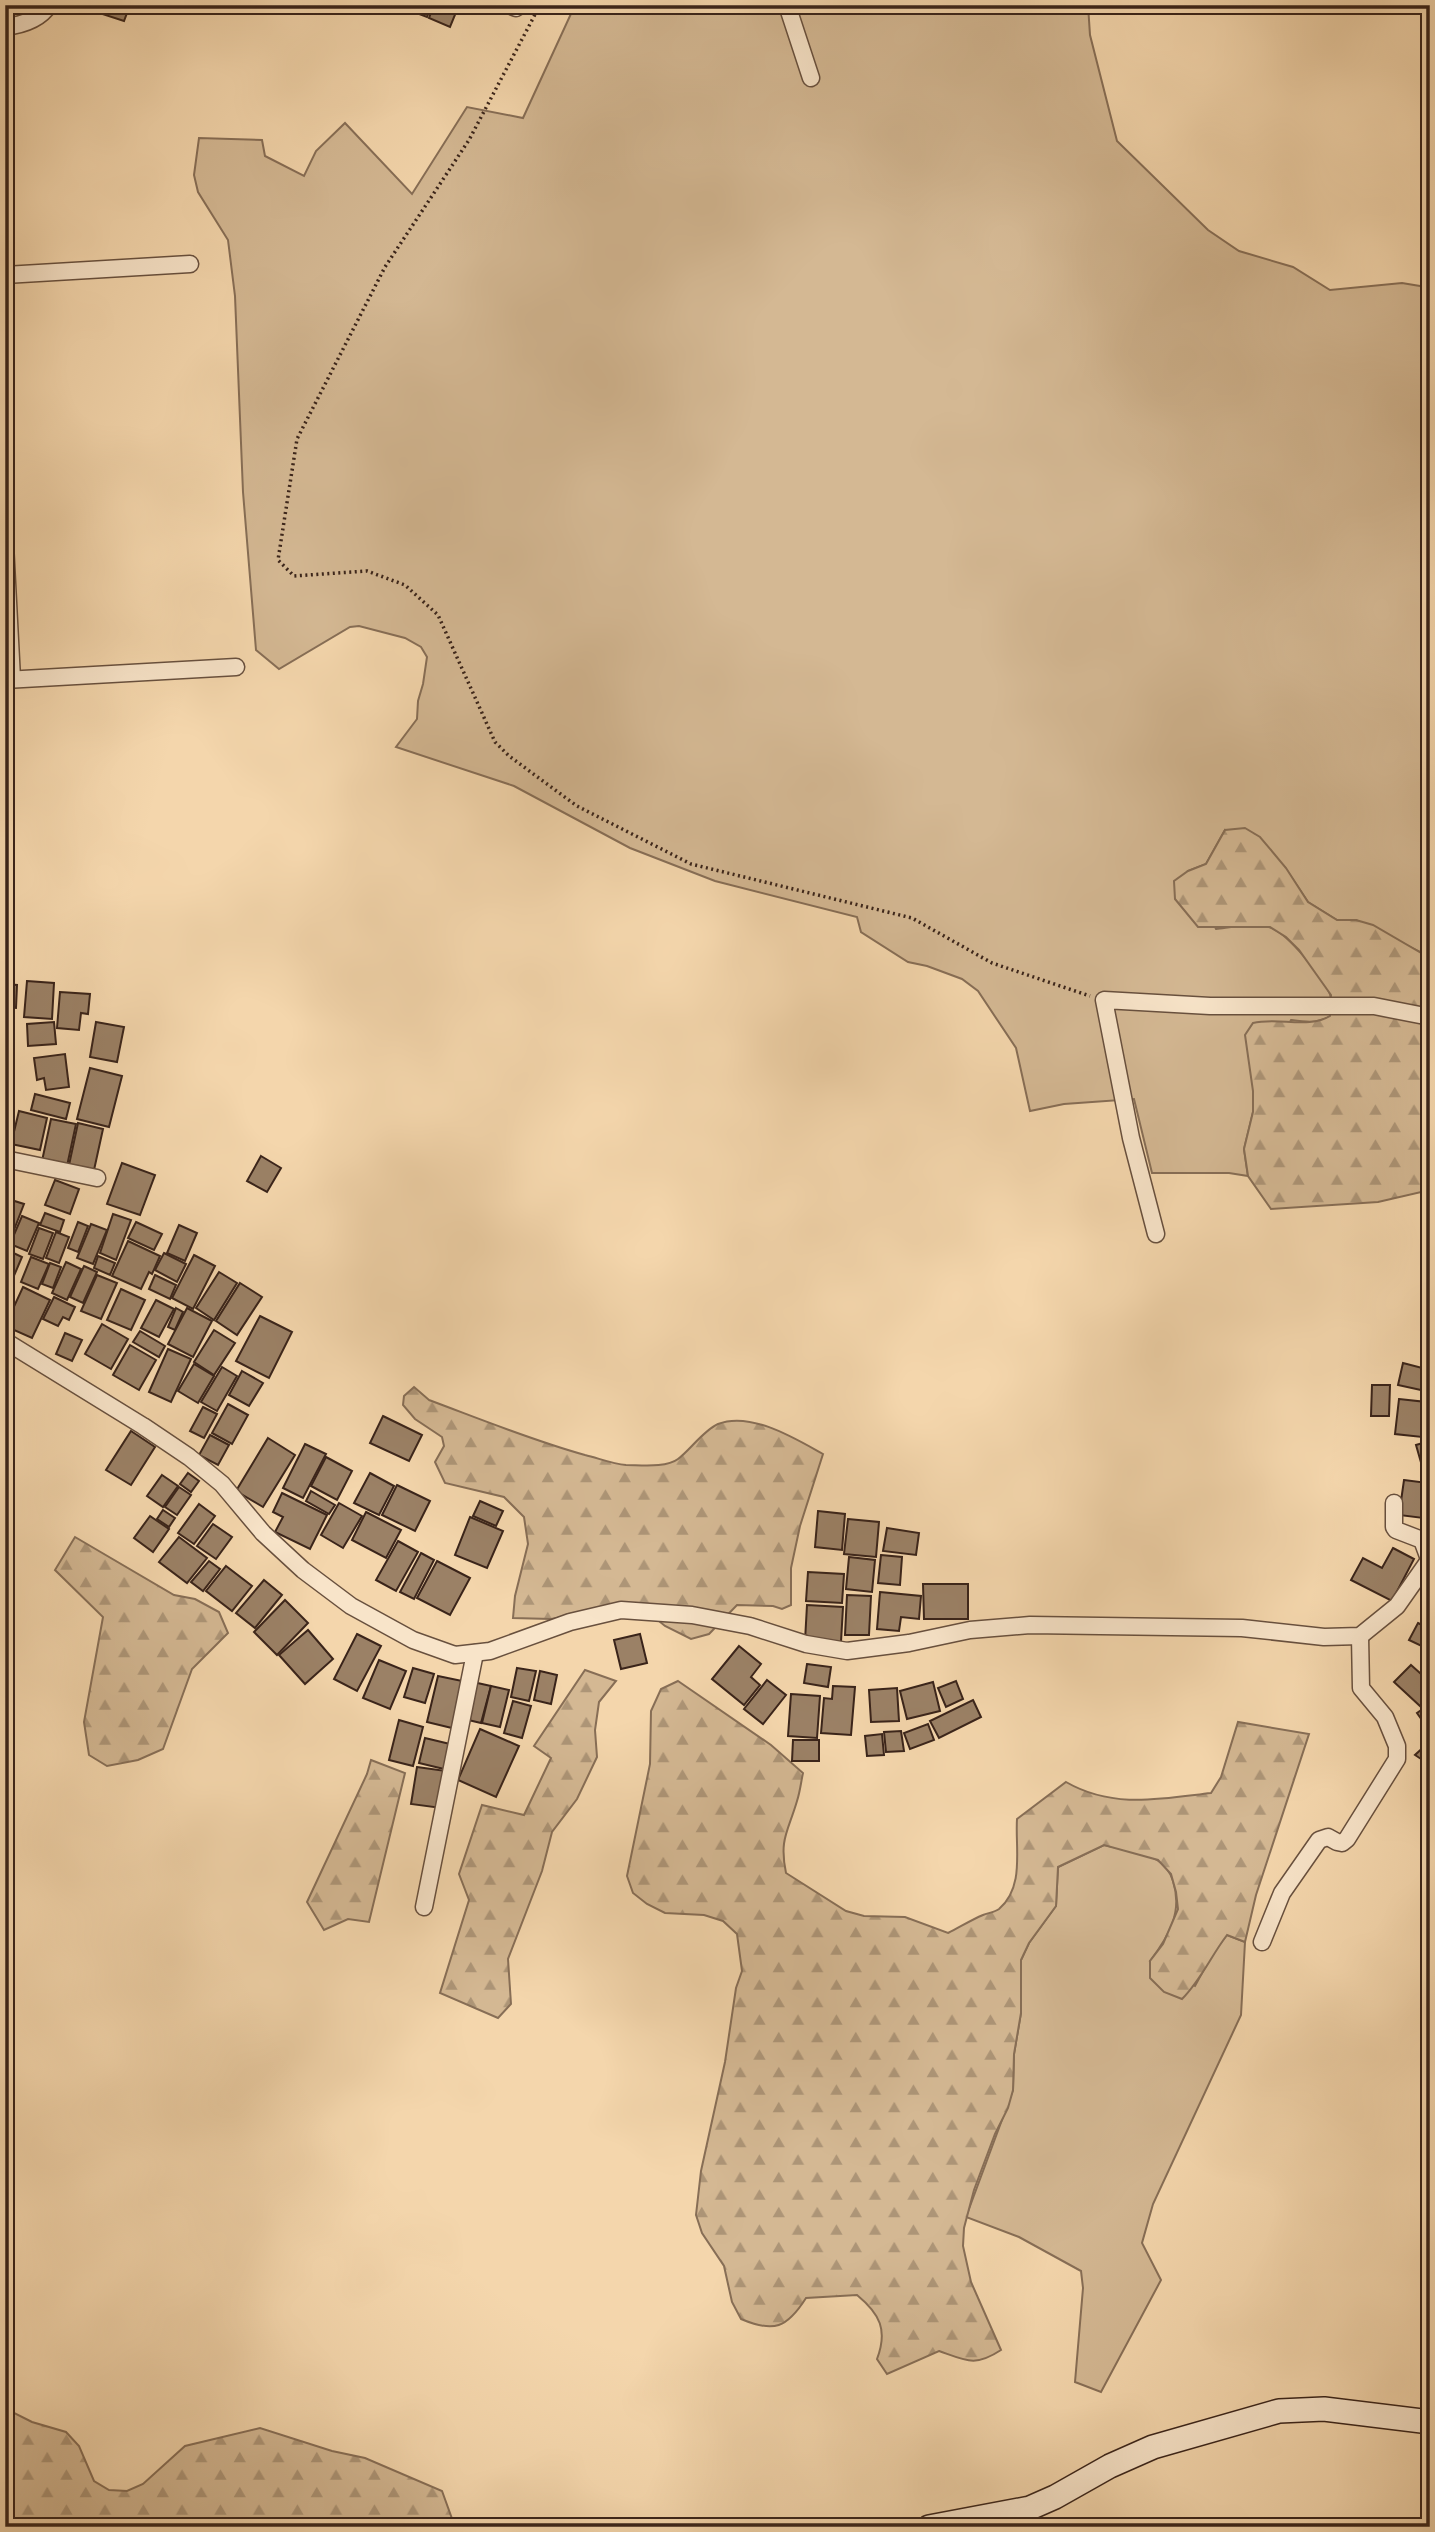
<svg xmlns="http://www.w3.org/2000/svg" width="1435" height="2532" viewBox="0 0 1435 2532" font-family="'EB Garamond',serif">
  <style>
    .grass { fill: #d4b893; stroke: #876e56; stroke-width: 2 }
    .forest { fill: url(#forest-firs); stroke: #876e56; stroke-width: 2 }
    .building { fill: #9b8166; stroke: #3a241a; stroke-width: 2 }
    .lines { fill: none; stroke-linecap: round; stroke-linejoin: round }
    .street-casing { stroke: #68503e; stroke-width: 19 }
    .secondary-casing { stroke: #3a241a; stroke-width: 26 }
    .path { stroke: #3a241a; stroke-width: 3.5; stroke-dasharray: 2 3.5; stroke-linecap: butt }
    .street { stroke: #f8e4c9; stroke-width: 16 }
    .secondary { stroke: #f8e4c9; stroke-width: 23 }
  </style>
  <defs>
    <pattern id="forest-firs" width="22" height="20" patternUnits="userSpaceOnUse" patternTransform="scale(1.75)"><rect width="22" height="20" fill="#d4b893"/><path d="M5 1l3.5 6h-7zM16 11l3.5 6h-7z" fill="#ad9577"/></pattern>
  </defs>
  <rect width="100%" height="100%" fill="#f4d6ac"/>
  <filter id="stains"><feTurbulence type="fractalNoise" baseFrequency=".00286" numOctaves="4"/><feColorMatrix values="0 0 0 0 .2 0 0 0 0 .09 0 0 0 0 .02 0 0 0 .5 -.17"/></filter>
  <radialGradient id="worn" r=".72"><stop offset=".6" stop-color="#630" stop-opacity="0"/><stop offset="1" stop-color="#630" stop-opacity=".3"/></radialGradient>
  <g class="grass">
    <path d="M 575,5 L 1088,5 L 1090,35 L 1117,141 L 1208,230 L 1239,251 L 1293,267 L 1330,290 L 1402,283 L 1420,286 L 1430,290 L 1430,954 L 1424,954 L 1356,920 L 1337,920 L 1308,902 L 1284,866 L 1225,830 L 1206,864 L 1188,871 L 1216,929 C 1233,927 1256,922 1272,928 C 1290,936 1322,976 1330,994 C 1332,1000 1330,1010 1330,1016 C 1318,1024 1305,1022 1291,1020 L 1253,1091 L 1253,1112 L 1244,1149 L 1248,1176 L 1229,1173 L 1152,1173 L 1134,1099 L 1064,1104 L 1030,1111 L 1016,1048 L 978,991 L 962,979 L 927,966 L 908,962 L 861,932 L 857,917 L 715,881 L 630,848 L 514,786 L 396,747 L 417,719 L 418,701 L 423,684 L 427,657 L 421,647 L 405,638 L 359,626 L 350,627 L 279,669 L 256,650 L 243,492 L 235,296 L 228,240 L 198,192 L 194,175 L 199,138 L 262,140 L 265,156 L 304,176 L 316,151 L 345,123 L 412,194 L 467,107 L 523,118 Z"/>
    <path d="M 1104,1845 C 1121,1849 1141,1851 1157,1860 C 1164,1864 1171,1873 1173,1881 C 1183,1912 1169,1936 1150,1961 L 1195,1986 L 1213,1953 L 1227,1935 L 1245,1942 L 1241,2015 L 1153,2204 L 1142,2243 L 1161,2280 L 1101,2392 L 1075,2382 L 1083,2288 L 1081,2271 L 1019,2237 L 966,2217 L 1013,2090 L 1014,2054 L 1021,2013 L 1021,1960 L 1029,1943 L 1056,1906 L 1058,1867 Z"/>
  </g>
  <g class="forest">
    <path d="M 1245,828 L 1260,837 L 1286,868 L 1308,902 L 1337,920 L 1356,920 L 1373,925 L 1423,954 L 1430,954 L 1430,1190 L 1378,1202 L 1271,1209 L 1248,1176 L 1244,1149 L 1253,1112 L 1253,1091 L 1245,1035 L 1253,1023 C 1278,1017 1309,1029 1330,1016 L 1331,995 L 1299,950 L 1286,937 L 1270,927 L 1198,927 L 1175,899 L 1174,881 L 1188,871 L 1206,864 L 1225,830 Z"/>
    <path d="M 414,1387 L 429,1400 C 480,1419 531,1440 585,1455 C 598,1458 612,1464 626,1465 C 641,1465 666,1468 678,1459 C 690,1450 704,1430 718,1424 C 751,1411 796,1439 823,1454 L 800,1526 L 791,1568 L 791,1605 L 782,1609 L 773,1606 L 737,1605 L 709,1634 L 691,1639 L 665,1626 L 643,1608 L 633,1606 L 551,1619 L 513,1618 L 515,1596 L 528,1544 L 524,1517 L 504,1497 L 445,1483 L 435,1462 L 444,1446 L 442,1437 L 415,1419 L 403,1405 L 404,1396 Z"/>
    <polygon points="75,1537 174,1595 195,1599 219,1612 228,1633 192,1669 163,1749 138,1760 107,1766 89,1755 84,1722 103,1617 55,1570"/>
    <polygon points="585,1670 616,1681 599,1702 595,1730 597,1757 577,1799 552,1832 542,1871 508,1959 511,2004 498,2018 440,1993 469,1900 459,1874 482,1805 524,1815 551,1758 534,1746"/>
    <path d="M 678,1681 L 771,1745 L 803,1773 C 801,1782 800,1792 797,1801 C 788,1832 779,1839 786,1873 L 846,1911 L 864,1916 L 905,1917 L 948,1933 C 960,1927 971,1920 983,1915 C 988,1913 995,1912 999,1909 C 1025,1887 1015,1848 1017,1819 L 1066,1782 C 1113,1809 1160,1799 1211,1793 L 1221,1777 L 1238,1722 L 1309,1734 L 1256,1895 L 1245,1942 L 1227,1935 C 1211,1956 1201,1980 1182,1999 L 1164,1992 L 1150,1978 L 1150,1961 L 1163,1944 L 1178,1909 L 1176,1892 L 1171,1874 L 1158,1860 L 1104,1845 L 1058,1867 L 1056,1906 L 1029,1943 L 1021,1960 L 1021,2013 L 1014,2054 L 1013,2090 L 1008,2108 L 995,2134 L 974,2190 L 964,2228 L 963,2246 L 971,2282 L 1001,2350 C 975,2367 967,2361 939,2351 L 887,2374 L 877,2359 C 888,2330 880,2314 857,2295 L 806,2298 C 787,2328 774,2333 741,2319 L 732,2302 L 724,2266 L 702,2233 L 696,2215 L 701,2171 L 725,2062 L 736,1988 L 742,1971 L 737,1934 L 723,1921 L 704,1915 L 665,1913 L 647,1904 L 633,1893 L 627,1876 L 650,1764 L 651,1711 L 661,1689 Z"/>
    <polygon points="371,1760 405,1773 369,1922 348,1919 324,1930 307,1902 367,1774"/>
    <polygon points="5,2405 14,2413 32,2422 66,2432 79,2446 94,2481 109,2490 127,2491 143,2484 185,2446 260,2428 332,2451 365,2458 442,2491 455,2527 5,2527"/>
  </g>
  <g class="building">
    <polygon points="71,5 91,5 88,12"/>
    <polygon points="99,5 130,5 124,21 96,12"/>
    <polygon points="404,5 432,5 427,17 403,8"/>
    <polygon points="434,5 459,5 450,27 429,18"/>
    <polygon points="27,981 54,983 52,1019 24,1017"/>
    <polygon points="5,984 17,985 16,1008 5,1007"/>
    <polygon points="60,992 90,994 88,1014 81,1013 79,1030 57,1028"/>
    <polygon points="54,1022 56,1044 28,1046 27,1024"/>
    <polygon points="96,1022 124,1027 117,1062 90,1057"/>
    <polygon points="65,1054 69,1087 46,1090 44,1078 37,1080 34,1058"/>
    <polygon points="5,1058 10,1088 5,1088"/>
    <polygon points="90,1068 122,1076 109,1127 77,1119"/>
    <polygon points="35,1094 70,1103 66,1119 31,1110"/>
    <polygon points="5,1100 12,1102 7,1123 5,1122"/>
    <polygon points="19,1111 47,1118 40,1150 11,1144"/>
    <polygon points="51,1119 76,1124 67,1166 42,1161"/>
    <polygon points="78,1123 103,1129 94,1170 69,1165"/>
    <polygon points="5,1125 12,1127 5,1152"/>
    <polygon points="261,1156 281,1168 267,1192 247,1181"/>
    <polygon points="122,1163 155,1175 140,1215 107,1204"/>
    <polygon points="55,1180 79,1189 70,1214 45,1205"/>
    <polygon points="5,1198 24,1204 12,1235 5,1233"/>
    <polygon points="45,1213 64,1220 60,1232 40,1225"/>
    <polygon points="113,1214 131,1220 116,1260 100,1253"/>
    <polygon points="22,1216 39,1223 27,1251 10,1244"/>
    <polygon points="78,1222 88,1226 78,1252 68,1248"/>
    <polygon points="136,1222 162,1234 154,1250 128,1238"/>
    <polygon points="91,1224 107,1230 93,1264 77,1258"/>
    <polygon points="179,1225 197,1233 185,1261 167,1253"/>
    <polygon points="39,1228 53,1233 43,1259 29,1254"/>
    <polygon points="56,1232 69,1237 59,1263 46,1258"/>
    <polygon points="128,1241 160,1256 152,1274 149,1272 141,1289 112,1276"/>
    <polygon points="5,1249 22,1257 10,1285 5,1283"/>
    <polygon points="164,1253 186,1264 177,1282 155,1270"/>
    <polygon points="194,1255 215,1266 193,1309 172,1298"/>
    <polygon points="98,1256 115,1263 110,1275 94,1268"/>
    <polygon points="31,1257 49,1264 38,1289 21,1282"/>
    <polygon points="66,1262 81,1269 67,1300 52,1293"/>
    <polygon points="50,1263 61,1267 53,1288 42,1284"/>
    <polygon points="84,1266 97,1272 83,1303 70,1297"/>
    <polygon points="219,1272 237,1283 214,1320 196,1308"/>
    <polygon points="97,1275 117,1283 101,1319 81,1311"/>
    <polygon points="155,1275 176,1285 170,1299 149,1289"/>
    <polygon points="240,1283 262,1297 237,1335 216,1321"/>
    <polygon points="23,1287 50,1300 32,1338 5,1326"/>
    <polygon points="121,1289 145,1300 131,1330 107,1320"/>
    <polygon points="54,1297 75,1307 69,1320 63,1317 58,1326 43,1319"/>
    <polygon points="156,1300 174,1309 159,1337 141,1328"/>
    <polygon points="176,1308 183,1312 175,1330 168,1327"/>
    <polygon points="187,1308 212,1321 193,1357 168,1344"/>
    <polygon points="260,1316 292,1332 269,1378 236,1361"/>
    <polygon points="102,1324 128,1339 111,1369 85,1354"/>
    <polygon points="214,1330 235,1343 214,1375 194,1362"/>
    <polygon points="140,1331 165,1346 159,1357 133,1342"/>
    <polygon points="65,1333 82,1340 72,1361 56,1354"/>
    <polygon points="130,1345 156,1360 139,1390 113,1375"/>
    <polygon points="168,1349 191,1359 171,1402 149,1392"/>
    <polygon points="1403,1363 1430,1370 1430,1392 1398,1385"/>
    <polygon points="194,1364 214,1376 198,1403 178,1391"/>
    <polygon points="222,1367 237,1376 217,1411 201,1402"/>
    <polygon points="242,1371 263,1383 249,1406 229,1395"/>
    <polygon points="1372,1385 1390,1385 1389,1416 1371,1416"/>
    <polygon points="1399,1399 1426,1402 1422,1437 1395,1434"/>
    <polygon points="228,1404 248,1415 232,1444 212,1433"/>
    <polygon points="203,1407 217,1414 204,1438 190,1431"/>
    <polygon points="383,1416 422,1435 409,1461 370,1443"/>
    <polygon points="131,1431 155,1447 131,1485 106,1470"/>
    <polygon points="210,1435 229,1445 218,1465 199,1455"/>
    <polygon points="268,1438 295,1455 263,1507 236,1491"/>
    <polygon points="1426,1442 1430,1463 1422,1466 1416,1445"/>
    <polygon points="305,1444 326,1454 303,1498 283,1488"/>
    <polygon points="326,1457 352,1471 337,1500 311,1486"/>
    <polygon points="188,1473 199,1481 191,1492 180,1484"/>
    <polygon points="370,1473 394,1486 379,1515 354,1503"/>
    <polygon points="162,1475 178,1486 163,1507 147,1496"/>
    <polygon points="1404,1480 1428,1483 1423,1518 1399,1515"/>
    <polygon points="397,1485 430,1501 415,1531 382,1515"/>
    <polygon points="179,1487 191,1495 177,1515 165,1507"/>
    <polygon points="311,1491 335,1505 329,1514 306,1501"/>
    <polygon points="282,1493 327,1515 310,1549 275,1532 283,1517 273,1512"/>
    <polygon points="480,1501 503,1511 496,1526 473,1516"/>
    <polygon points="339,1503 362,1516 343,1548 321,1535"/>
    <polygon points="199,1504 215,1516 194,1544 178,1533"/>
    <polygon points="163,1510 175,1518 169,1527 157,1519"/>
    <polygon points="818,1511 845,1514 842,1550 815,1547"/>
    <polygon points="366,1512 401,1530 386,1558 352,1540"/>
    <polygon points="150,1516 169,1529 153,1552 134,1538"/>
    <polygon points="470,1517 503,1531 487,1568 455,1555"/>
    <polygon points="848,1519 879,1522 876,1557 844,1554"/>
    <polygon points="213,1524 232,1537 216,1559 197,1546"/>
    <polygon points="887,1528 919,1533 916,1555 883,1551"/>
    <polygon points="179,1537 207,1558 187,1583 159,1562"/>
    <polygon points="398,1541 418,1552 396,1591 376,1580"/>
    <polygon points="1393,1548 1414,1559 1392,1601 1351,1580 1363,1558 1382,1568"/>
    <polygon points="421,1553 434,1560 414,1599 400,1592"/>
    <polygon points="881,1555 902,1557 900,1585 878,1583"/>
    <polygon points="849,1557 875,1560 872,1592 846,1589"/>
    <polygon points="209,1561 220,1569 203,1591 191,1582"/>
    <polygon points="437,1561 470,1578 450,1615 417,1598"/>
    <polygon points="226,1566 252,1586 232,1611 206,1591"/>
    <polygon points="808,1572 844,1574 842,1603 806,1601"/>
    <polygon points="264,1580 282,1595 255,1628 236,1613"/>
    <polygon points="923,1584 968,1584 968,1619 924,1619"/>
    <polygon points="880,1592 921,1596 919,1619 901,1617 899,1631 877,1629"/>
    <polygon points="847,1595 871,1596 869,1635 845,1635"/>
    <polygon points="285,1600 308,1623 277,1655 254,1632"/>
    <polygon points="807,1605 843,1607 841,1642 805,1641"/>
    <polygon points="1418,1623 1430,1629 1430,1650 1409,1640"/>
    <polygon points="308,1630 333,1659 305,1684 279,1655"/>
    <polygon points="357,1634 381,1646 357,1691 334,1679"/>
    <polygon points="640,1634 647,1663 621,1669 614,1640"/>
    <polygon points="739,1646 761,1664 751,1677 760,1685 744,1705 712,1679"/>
    <polygon points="379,1660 406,1671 390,1709 363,1698"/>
    <polygon points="807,1664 831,1667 828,1687 804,1683"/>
    <polygon points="1411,1665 1430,1682 1430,1695 1420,1706 1394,1682"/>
    <polygon points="413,1668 434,1674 425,1703 404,1697"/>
    <polygon points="517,1668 536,1671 529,1701 511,1697"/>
    <polygon points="540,1671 557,1675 551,1704 534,1700"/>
    <polygon points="438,1676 467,1682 456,1729 427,1722"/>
    <polygon points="767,1680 786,1695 763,1724 744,1709"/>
    <polygon points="956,1681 963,1699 946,1707 938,1688"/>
    <polygon points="473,1682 491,1686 481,1723 464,1719"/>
    <polygon points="933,1682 940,1711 907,1719 900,1691"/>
    <polygon points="491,1686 509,1690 500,1727 482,1723"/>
    <polygon points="833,1686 855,1687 851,1735 821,1733 824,1698 832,1699"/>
    <polygon points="897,1688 899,1721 871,1722 869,1690"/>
    <polygon points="791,1694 820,1696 817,1738 788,1736"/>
    <polygon points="973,1700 981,1717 939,1738 930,1721"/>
    <polygon points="513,1701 531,1706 522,1738 504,1733"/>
    <polygon points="1430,1704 1430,1738 1428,1739 1421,1730 1424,1723 1417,1713"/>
    <polygon points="399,1720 423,1727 413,1766 389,1760"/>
    <polygon points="928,1724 934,1740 910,1749 904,1733"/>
    <polygon points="480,1729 519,1746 496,1797 458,1780"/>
    <polygon points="901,1731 904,1751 886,1752 884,1732"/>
    <polygon points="882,1734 884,1755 867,1756 865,1736"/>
    <polygon points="425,1738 450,1744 444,1769 419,1763"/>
    <polygon points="793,1740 819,1740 819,1761 792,1761"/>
    <polygon points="1427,1744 1430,1746 1430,1765 1415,1755"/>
    <polygon points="417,1767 446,1771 441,1808 411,1804"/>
  </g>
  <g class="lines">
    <defs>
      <g id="street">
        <polyline points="509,5 516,8 517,5"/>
        <polyline points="787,5 811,78"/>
        <path d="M 5,27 C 21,25 40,19 49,5"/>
        <polyline points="5,275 190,264"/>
        <polyline points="5,544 12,679"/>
        <polyline points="5,680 236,667"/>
        <polyline points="5,1159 97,1178"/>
        <polyline points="1156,1234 1131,1138 1104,1000 1210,1006 1374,1006 1430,1017"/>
        <polyline points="5,1341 143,1426 189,1457 222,1484 263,1533 303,1570 351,1606 413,1640 455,1655 490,1651 570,1622 621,1610 692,1615 750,1626 806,1644 847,1651 909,1643 970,1630 1030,1625 1242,1628 1324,1637 1360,1636 1397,1606 1430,1559"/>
        <polyline points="1394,1503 1394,1527 1396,1530 1422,1540 1429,1559"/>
        <polyline points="424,1907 475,1653"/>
        <polyline points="1262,1942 1282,1893 1319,1840 1328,1837 1337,1842 1342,1843 1347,1839 1397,1759 1397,1746 1385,1717 1361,1688 1360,1636"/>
      </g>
      <polyline id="secondary" points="929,2527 1030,2508 1055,2497 1110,2466 1153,2447 1279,2411 1324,2409 1430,2422"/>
    </defs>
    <use href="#street" class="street-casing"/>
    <use href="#secondary" class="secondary-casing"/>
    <polyline class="path" points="540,5 469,140 385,267 297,439 278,560 294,576 367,571 405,585 438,615 495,742 509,756 577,806 691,864 912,918 992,963 1090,996"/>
    <use href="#street" class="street"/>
    <use href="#secondary" class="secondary"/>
  </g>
  <rect width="1435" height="2532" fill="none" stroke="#f4d6ac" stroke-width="28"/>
  <rect x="7" y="7" width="1421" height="2518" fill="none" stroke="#3a241a" stroke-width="3.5"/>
  <rect x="14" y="14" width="1407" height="2504" fill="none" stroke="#3a241a" stroke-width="2"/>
  <rect width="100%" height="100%" filter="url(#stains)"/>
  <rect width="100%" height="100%" fill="url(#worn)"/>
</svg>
